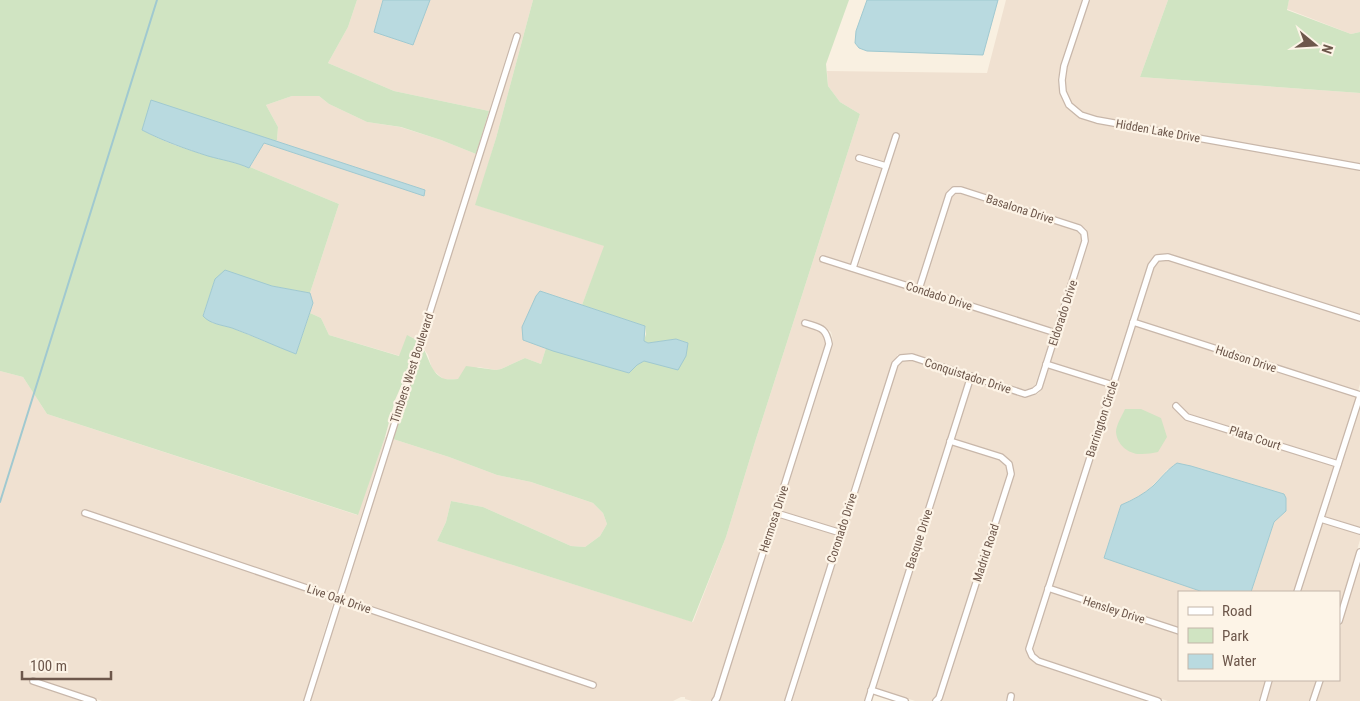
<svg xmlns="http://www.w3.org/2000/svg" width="1360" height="701" viewBox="0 0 1360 701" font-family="'Roboto Condensed',sans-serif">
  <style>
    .residential { fill: #f0e1d1 }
    .green { fill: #d0e4c2 }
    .water { fill: #b9dae0; stroke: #a0c9d0 }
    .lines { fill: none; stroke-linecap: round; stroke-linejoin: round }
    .stream { stroke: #a0c9d0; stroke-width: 2 }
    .street-casing { stroke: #c8b7aa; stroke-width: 8 }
    .street { stroke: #fff; stroke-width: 5.5 }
    .labels { text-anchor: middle; stroke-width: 4.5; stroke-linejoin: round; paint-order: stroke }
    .street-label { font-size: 12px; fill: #6d574b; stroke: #fdf4e7 }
  </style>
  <rect width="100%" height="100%" fill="#f9f0e1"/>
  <g class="residential">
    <polygon points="357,0 383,0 375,32 412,45 430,0 533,0 496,138 476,205 605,246 582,305 540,291 523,340 546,348 541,364 525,358 501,369 496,370 478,367 459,379 443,379 432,369 428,355 422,346 521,34 514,32 489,111 394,91 328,63 348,27"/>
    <polygon points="1006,0 1082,0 1061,65 1058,80 1060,93 1066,107 1080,118 1097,123 1360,170 1360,315 1169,254 1156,255 1148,265 1111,381 1050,362 1089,242 1088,233 1086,229 1080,225 962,187 954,186 950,188 946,194 917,285 858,267 900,135 894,133 884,162 857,154 855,159 882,168 851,265 820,255 819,261 1052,334 1035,385 1032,388 1024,390 912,354 902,355 901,354 897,355 897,357 892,363 838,529 780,511 833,345 832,336 831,332 825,327 803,319 801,325 821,331 825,336 826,343 714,697 710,701 692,701 685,699 685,697 681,697 673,701 310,701 341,603 595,688 597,683 343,597 393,439 449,457 497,475 531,482 593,503 603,513 607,524 600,536 585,547 571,546 483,507 451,501 446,522 437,541 693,622 726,537 755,442 860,114 840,102 828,86 827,71 987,73"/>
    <polygon points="1089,0 1168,0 1140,77 1360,93 1360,164 1098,117 1083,112 1072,104 1066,92 1065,81 1067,67"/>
    <polygon points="1289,0 1360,0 1360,32 1351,34 1287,9"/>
    <polygon points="292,96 319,96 329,104 367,122 400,127 441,140 476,154 417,340 409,336 400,356 329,335 321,318 310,313 313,303 310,293 339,204 250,167 264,143 423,195 425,191 276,141 277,140 278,127 266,105"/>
    <polygon points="955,193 961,193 1077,230 1080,234 1082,241 1054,329 923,287 952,196"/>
    <polygon points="1168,260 1360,321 1360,384 1358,391 1137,321 1154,267 1159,261"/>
    <polygon points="1135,326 1356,397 1336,460 1189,414 1176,402 1171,406 1186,420 1334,466 1294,592 1251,592 1274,522 1276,519 1281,516 1284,494 1240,481 1168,469 1152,486 1142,495 1121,505 1104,558 1203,592 1179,592 1179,628 1053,586"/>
    <polygon points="911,360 967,378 864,701 792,701 898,366 903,361"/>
    <polygon points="1049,368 1109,387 1026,650 1030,659 1037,664 1148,701 1013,701 1015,694 1009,692 1006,701 941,701 1014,475 1012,462 1002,454 954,439 973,380 1026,397 1035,395 1039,393 1042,388"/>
    <polygon points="0,371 23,377 47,414 357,515 385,437 386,437 336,595 83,509 81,514 334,600 303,701 102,701 31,677 29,683 83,701 0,701"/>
    <polygon points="1360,407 1360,528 1325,517"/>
    <polygon points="953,445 1000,460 1006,466 1008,474 936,696 932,701 915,701 876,688"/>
    <polygon points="778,517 837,535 784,701 719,701"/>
    <polygon points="1323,523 1360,534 1360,540 1339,609 1339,592 1301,592"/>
    <polygon points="1360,564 1360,701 1317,701 1324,680 1339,680 1339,632"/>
    <polygon points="1051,592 1179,634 1179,680 1266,680 1259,701 1168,701 1040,659 1035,655 1033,649"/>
    <polygon points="1273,680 1316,680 1310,701 1266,701"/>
  </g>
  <g class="green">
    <path d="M 0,0 L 357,0 L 348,27 L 328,63 L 394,91 L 489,111 L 476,154 L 441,140 L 401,127 L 367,122 L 329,104 L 319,96 L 292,96 L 266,105 L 278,127 L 277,140 L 276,141 L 151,101 L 142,130 C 163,142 188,150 212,157 C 224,160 237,163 249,168 L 250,167 L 339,204 L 310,293 L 272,286 L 215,279 L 203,315 L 213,323 L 232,328 L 296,354 L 310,313 L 321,318 L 329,335 L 399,356 L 407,335 L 417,340 L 406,375 L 395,400 L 385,437 L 358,515 L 47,414 L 23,377 L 0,371 Z"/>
    <path d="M 533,0 L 849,0 L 826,64 L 828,86 L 840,102 L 860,114 L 755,442 L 726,537 L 692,622 L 437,541 L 446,522 L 451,501 L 483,507 L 571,546 L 585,547 L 600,536 L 607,524 L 603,513 L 593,503 L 531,482 L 497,475 L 449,457 L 393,439 L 422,346 C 429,357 430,371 442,378 C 446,380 453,379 458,379 L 466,366 L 496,370 L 501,369 L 525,358 L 541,364 L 546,348 L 629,373 L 637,365 L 644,361 L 686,356 L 688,343 L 676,339 L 648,343 L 644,341 L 646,334 L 645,326 L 582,305 L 604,246 L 475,205 L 496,138 Z"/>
    <polygon points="1168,0 1289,0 1287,10 1351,34 1360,32 1360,93 1140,77"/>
    <path d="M 1125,409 L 1141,409 L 1161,418 L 1167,437 L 1158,452 C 1153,453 1147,454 1142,454 C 1129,455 1117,445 1116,432 C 1116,425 1122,416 1125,409 Z"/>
  </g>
  <g class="water">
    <polygon points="383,0 430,0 413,45 374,32"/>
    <polygon points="867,0 998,0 983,55 867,51 859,48 855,43 856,31"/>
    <path d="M 151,100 L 425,190 L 424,196 L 264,143 L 249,168 C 236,162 222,160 208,156 C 186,149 163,141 142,130 Z"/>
    <path d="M 225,270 L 272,286 L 310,293 L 313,303 L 296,354 C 275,346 254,336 232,328 C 222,325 210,324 203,316 L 215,279 Z"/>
    <polygon points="540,291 645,326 644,341 648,343 676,339 688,343 686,356 678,370 644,361 637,365 629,373 553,351 523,340 522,327 536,296"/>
    <path d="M 1177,463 L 1191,466 L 1284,494 L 1286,498 L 1286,511 L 1274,522 L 1251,592 L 1203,592 L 1104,558 L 1121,505 C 1133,500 1144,494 1153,486 C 1161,478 1167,470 1177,463 Z"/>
  </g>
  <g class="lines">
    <polyline class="stream" points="0,502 157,0"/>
    <defs>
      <g id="street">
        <polyline points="1086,0 1064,66 1062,80 1063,92 1069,105 1081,115 1097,120 1360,167"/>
        <polyline points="859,158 886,166"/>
        <polyline points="823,259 1056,333"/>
        <polyline points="853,268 896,136"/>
        <polyline points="1133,322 1360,395"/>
        <polyline points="1046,364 1113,385"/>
        <polyline points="1176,406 1187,417 1338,464"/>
        <polyline points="85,513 593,685"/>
        <polyline points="776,513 841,533"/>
        <polyline points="1321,519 1360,531"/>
        <polyline points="1048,588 1179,631"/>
        <polyline points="1297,592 1360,396"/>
        <polyline points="1339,621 1360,552"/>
        <polyline points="33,681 93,701"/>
        <polyline points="871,690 905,701"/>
        <polyline points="307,701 517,36"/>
        <path d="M 715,701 L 717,698 L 829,344 C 826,327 820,328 805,323"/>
        <polyline points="788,701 895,364 901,358 912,357 1025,394 1034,391 1039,387 1085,241 1084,233 1079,228 961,190 954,190 949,195 919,289"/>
        <polyline points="868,701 971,376"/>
        <polyline points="936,701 939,698 1011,474 1009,464 1001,457 950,441"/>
        <polyline points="1010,701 1011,696"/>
        <polyline points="1158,701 1038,661 1032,656 1029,649 1151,266 1157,258 1168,257 1360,318"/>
        <polyline points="1263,701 1269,680"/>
        <polyline points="1313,701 1320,680"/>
      </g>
    </defs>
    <use href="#street" class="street-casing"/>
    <use href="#street" class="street"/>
  </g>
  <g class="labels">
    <g class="street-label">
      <text transform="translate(1158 131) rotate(10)" y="4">Hidden Lake Drive</text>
      <text transform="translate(1020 209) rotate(18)" y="4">Basalona Drive</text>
      <text transform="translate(939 296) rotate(18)" y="4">Condado Drive</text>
      <text transform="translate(1063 313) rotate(-72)" y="4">Eldorado Drive</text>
      <text transform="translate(1246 359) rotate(18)" y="4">Hudson Drive</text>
      <text transform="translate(412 368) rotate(-72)" y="4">Timbers West Boulevard</text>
      <text transform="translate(968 376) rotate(18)" y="4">Conquistador Drive</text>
      <text transform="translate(1102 419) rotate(-72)" y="4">Barrington Circle</text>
      <text transform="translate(1255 438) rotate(18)" y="4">Plata Court</text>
      <text transform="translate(774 519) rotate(-72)" y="4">Hermosa Drive</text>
      <text transform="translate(842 528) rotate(-72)" y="4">Coronado Drive</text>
      <text transform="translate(919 539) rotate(-72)" y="4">Basque Drive</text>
      <text transform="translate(986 553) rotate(-72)" y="4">Madrid Road</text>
      <text transform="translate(339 599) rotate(19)" y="4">Live Oak Drive</text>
      <text transform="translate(1114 610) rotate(18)" y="4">Hensley Drive</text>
    </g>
  </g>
  <rect x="1178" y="591" width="162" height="90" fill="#fdf4e7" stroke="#c3b5a9"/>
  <rect x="1188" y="607" width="25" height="8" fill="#ffffff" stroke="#c3b5a9"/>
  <text x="1222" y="616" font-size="15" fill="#6d574b">Road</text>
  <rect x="1188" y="628" width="25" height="15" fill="#d0e4c2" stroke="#c3b5a9"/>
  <text x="1222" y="641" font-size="15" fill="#6d574b">Park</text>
  <rect x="1188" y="654" width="25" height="15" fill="#b9dae0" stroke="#c3b5a9"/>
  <text x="1222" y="666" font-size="15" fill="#6d574b">Water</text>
  <g transform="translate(1315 45) rotate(108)" stroke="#fdf4e7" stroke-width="4" paint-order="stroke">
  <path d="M0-4L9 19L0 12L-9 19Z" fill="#6d574b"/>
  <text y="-8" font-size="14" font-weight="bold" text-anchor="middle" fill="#6d574b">N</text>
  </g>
  <path d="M22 671v8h89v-8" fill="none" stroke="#6d574b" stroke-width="2.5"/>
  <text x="30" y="671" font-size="15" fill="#6d574b" stroke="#fdf4e7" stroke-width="4" paint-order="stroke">100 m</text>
</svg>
